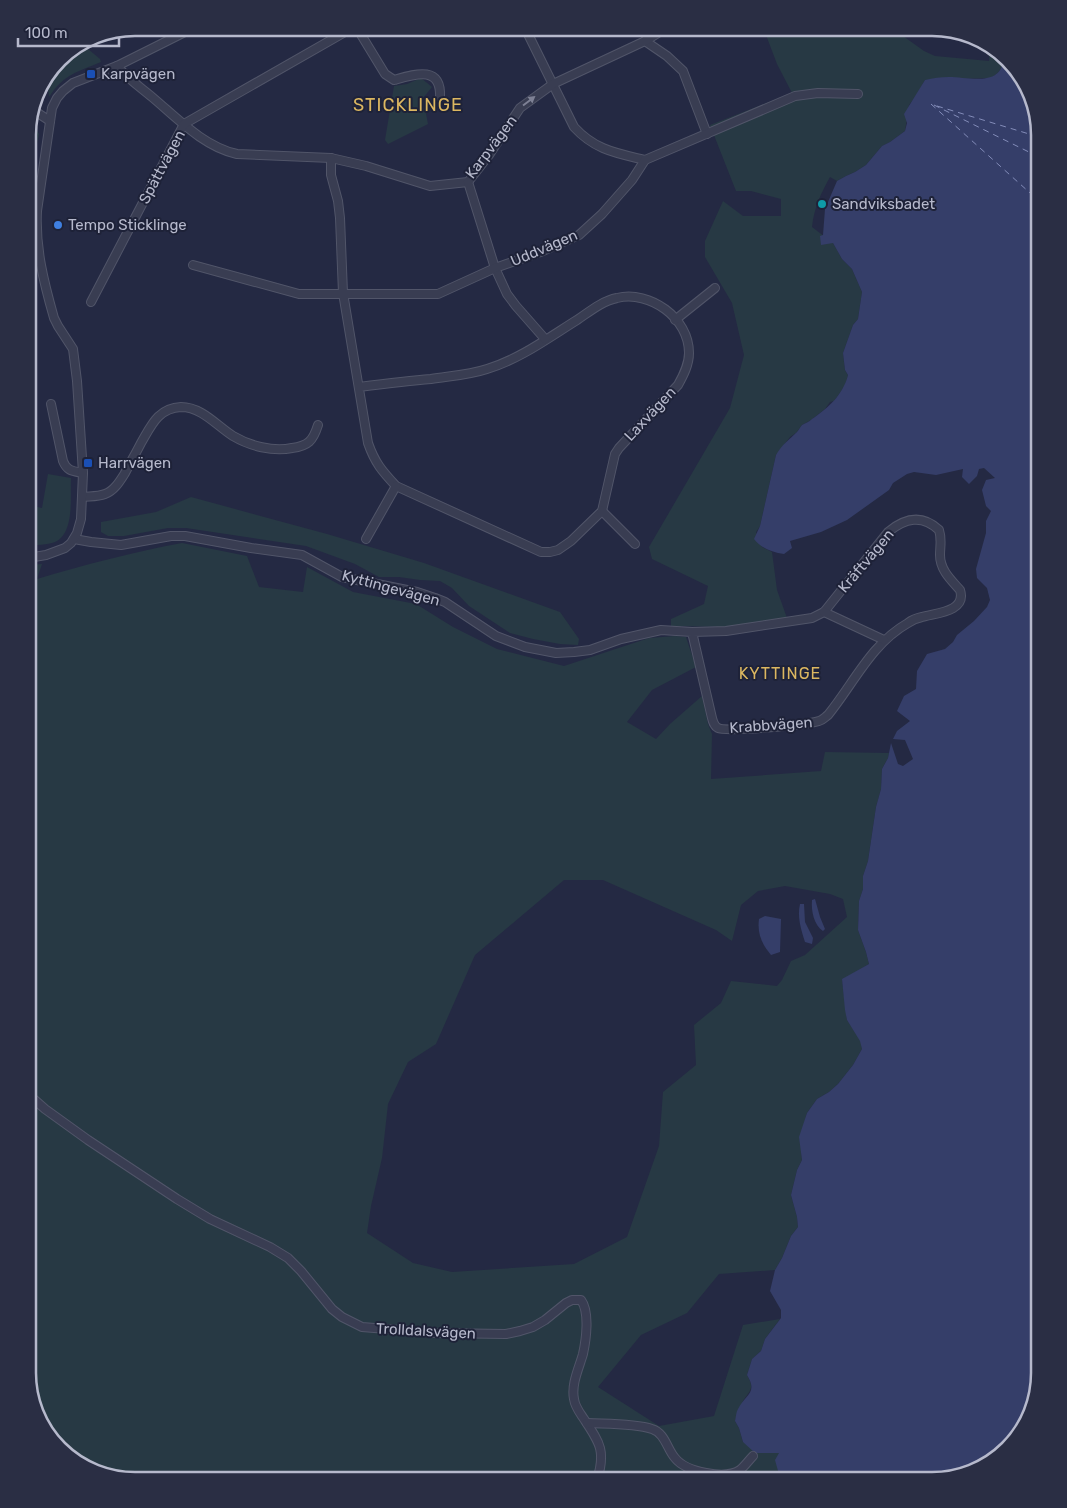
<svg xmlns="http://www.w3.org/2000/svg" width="1067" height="1508" viewBox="0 0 1067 1508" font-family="Rubik,sans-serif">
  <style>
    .green { fill: #273944; fill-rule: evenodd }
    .water { fill: #353e69 }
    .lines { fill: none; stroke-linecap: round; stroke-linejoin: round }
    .ferry { stroke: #838cb9; stroke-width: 1; stroke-dasharray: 6 5; stroke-linecap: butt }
    .minor-casing { stroke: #515569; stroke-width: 10 }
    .minor { stroke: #393d52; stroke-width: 8 }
    .oneway { fill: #7e8195 }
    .transit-dot { fill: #1a4fb4; stroke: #1e2238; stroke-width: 2 }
    .culture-dot { fill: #0f9aa8; stroke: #1e2238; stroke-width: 2 }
    .shop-dot { fill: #3f7fe0; stroke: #1e2238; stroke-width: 2 }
    .labels { text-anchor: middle; stroke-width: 4; stroke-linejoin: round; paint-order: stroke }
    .poi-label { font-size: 15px; fill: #b6b9cc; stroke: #1e2238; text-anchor: start }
    .street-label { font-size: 15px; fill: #b6b9cc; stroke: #1e2238 }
    .neighbourhood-label { font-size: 16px; letter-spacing: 1px; fill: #dcb761; stroke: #1e2238 }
    .quarter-label { font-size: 18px; letter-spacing: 1px; fill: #dcb761; stroke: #1e2238 }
    .rim { fill: none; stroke: #b6b9cc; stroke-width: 2.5 }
  </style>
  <rect width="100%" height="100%" fill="#242943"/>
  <g class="green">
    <path d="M 773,28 L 905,28 L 903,36 L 924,51 L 935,56 L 989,61 L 990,47 L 1003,60 C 1002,69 999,73 991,78 L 925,80 L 916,96 L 909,105 L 905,131 L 890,142 L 882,146 L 866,165 L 855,172 L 846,176 L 837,181 L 830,177 C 821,193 814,208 812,227 L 833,243 L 842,259 L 852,269 L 862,292 L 858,319 L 853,325 L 843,353 L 845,370 L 848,375 L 845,386 L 834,401 L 830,402 L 825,409 L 811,420 L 802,425 L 796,433 L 790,437 L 776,455 L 760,526 L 756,532 L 762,547 L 772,552 L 777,590 L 787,618 L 732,627 L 671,626 L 671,619 L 704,604 L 708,586 L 652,559 L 649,547 L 730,408 L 744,355 L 732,303 L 705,257 L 705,241 L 723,201 L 743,216 L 781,216 L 781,199 L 751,191 L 736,191 L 710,125 L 792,93 L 777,64 L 766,35 Z"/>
    <path d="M 82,44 L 100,59 L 101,62 C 77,72 64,74 49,97 L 47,77 L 64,55 Z"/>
    <polygon points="421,78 432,87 423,98 428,124 388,144 385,140 394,86 407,84"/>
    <polygon points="30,119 39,134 28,184 28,128"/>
    <path d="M 48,474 L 71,478 C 70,497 75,533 55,542 C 47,545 36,545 28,546 L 28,505 L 42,508 Z"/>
    <polygon points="191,497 327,534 424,563 560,612 579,639 578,645 560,644 533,639 510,633 469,606 452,588 440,581 420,580 399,577 379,577 355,564 306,546 186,528 168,528 124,536 108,536 101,532 101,522 156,512"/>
    <path d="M 182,543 L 247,556 L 259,587 L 303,592 L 307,567 L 353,592 L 416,604 L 453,627 L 497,649 L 564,666 L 649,638 L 675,636 L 686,637 L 696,667 L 652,690 L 627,722 L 656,739 L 670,724 L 702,696 L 708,724 L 712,734 L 711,779 L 821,771 L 825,752 L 889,753 L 888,758 L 882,769 L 881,789 L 876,807 L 868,861 L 863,876 L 863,889 L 859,901 L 858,930 L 866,952 L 869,964 L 842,980 L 847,1020 L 861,1041 L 862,1049 L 853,1065 L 838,1084 L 829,1092 L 817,1099 L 807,1113 L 804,1124 L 801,1149 L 802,1160 L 797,1170 L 791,1195 L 797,1217 L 798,1227 L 791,1236 L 782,1258 L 775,1270 L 719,1274 L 687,1313 L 641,1335 L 598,1387 L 659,1426 L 714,1416 L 743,1325 L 780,1319 L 765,1339 L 761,1351 L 752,1359 L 747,1375 C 755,1389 750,1390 743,1401 C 740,1408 737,1415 735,1421 L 739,1428 L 743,1442 L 779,1453 L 780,1478 L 784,1480 L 129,1480 L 81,1466 L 42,1427 L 28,1372 L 28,582 L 34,580 L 28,580 L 28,565 L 42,564 L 37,579 C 84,565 133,552 182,543 ZM 564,880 L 603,880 L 716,930 L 732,941 L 741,905 L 758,891 L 785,886 L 830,894 L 843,899 L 847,917 L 805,955 L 791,961 L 782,980 L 777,986 L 731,981 L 721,1003 L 694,1025 L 696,1065 L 663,1092 L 659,1146 L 627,1237 L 574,1264 L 452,1272 L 413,1263 L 367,1233 L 371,1206 L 382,1158 L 388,1104 L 408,1062 L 436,1044 L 475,955 Z"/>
  </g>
  <g class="water">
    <path d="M 1003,60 L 1025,81 L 1039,136 L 1039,1373 L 1025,1427 L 986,1466 L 932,1480 L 784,1480 L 780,1478 L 775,1460 L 779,1453 L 755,1453 L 743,1442 L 739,1428 L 735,1421 C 736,1417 736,1412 738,1409 C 746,1394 758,1393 747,1375 L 752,1359 L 761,1351 L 765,1339 L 781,1318 L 781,1310 L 770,1291 L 775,1270 L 782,1258 L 791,1236 L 798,1227 L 797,1217 L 791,1195 L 797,1170 L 802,1160 L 799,1137 L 807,1113 L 817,1099 L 829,1092 L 838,1084 L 853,1065 L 862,1049 L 860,1041 L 847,1020 L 845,1010 L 842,979 L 869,964 L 866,952 L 858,930 L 859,901 L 863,889 L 863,876 L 868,861 L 876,807 L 881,789 L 882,769 L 888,758 L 891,743 L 898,764 L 903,766 L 913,759 L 905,740 L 893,739 L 897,731 L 910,721 L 897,711 L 904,696 L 916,689 L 917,671 L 927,654 L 945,649 L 953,642 L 957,635 L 974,621 L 987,607 L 990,600 L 987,588 L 977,578 L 976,569 L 986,533 L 986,521 L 991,511 L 986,506 L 982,490 L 986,480 L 995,478 L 984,468 L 979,469 L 977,476 L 969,484 L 962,477 L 963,469 L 936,475 L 914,472 L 907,474 L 893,483 L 889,490 L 847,520 L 821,532 L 790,541 L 792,548 L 784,554 C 772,552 762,549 754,539 L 760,526 L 776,455 C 782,444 789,440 797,432 C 799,430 800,427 802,425 C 805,423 809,422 812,419 C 828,408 843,395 848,375 L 845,370 L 843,353 L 853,325 L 858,319 L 862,292 L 852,269 L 842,259 L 833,243 L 821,245 L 820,236 L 823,235 L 825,209 L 837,181 L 846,176 L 855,172 L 866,165 L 882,146 L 890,142 L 905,131 L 907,123 L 904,114 L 925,80 C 933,78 941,77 949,77 C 968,77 1001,87 1003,60 Z"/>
    <path d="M 815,899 L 820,917 L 825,929 L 823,931 C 814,925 811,911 812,900 Z"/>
    <path d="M 800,904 L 804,904 L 805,922 L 813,938 L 812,944 L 805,942 C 801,929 797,917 800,904 Z"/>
    <path d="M 765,916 L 781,919 L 780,952 L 771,955 C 762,944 757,934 759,919 Z"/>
  </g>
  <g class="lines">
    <g class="ferry">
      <polyline points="931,104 1039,201"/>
      <polyline points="934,105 1039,157"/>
      <polyline points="937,106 1039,137"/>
    </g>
    <defs>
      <g id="minor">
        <path d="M 357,28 L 385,74 L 394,80 C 415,74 442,65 440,98"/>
        <path d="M 525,28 L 574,127 C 595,150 616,153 645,160"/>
        <polyline points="645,41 667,56 683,71 707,134"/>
        <path d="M 117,66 C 127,78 140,87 152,97 C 177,118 204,147 237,154 L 331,158 L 366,166 L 430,186 L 468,182 L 489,155 L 520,108 L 553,84 L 645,41 L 666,28"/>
        <polyline points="33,110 50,121"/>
        <path d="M 331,158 L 331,175 L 338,201 L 340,218 L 343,293 L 368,443 C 375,463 382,471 396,486 L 541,552 L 550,552 L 558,550 L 571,541 L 602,511 L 615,454 L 619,448 L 678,385 C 683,376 689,365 689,353 C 689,318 650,290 617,298 C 602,301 589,312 577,320 C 548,338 520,359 487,369 C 469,375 450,376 431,379 C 407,381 383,384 359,387"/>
        <polyline points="468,182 495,268 507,294 516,306 545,339"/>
        <polyline points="193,265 299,294 438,294 495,268 543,251 579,235 602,214 632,180 645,160 795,96 818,93 858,94"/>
        <polyline points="91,302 184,124 352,28"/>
        <polyline points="675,320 715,288"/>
        <path d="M 51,404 L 63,461 C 67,471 72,471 83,473"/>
        <path d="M 82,497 C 89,496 97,497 105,494 C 114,491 120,481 125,473 C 130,463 136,453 141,443 C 151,426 158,408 181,407 C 202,407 217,426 233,436 C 250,446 273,452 292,448 C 308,446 313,441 318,425"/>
        <polyline points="602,511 635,544"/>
        <path d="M 74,539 L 91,542 L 121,545 L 171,536 L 185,536 L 251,548 L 302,555 L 342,577 L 417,592 L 435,598 L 445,602 L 496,636 L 525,647 L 556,653 L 574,652 L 590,650 L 621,639 L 661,630 L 692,632 L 726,631 L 812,618 L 824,612 L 888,532 C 905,518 922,514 939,530 C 942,539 940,546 940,555 C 940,570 951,580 960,590 C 967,612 935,613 922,617 C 917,618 912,620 908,623 C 871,644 854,683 828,715 C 825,717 823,720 819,721 C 807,725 726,732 718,728 C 714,726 713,722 712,718 L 692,632"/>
        <polyline points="366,539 396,486"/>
        <path d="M 28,558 L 46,555 L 65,548 L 71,543 L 77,533 L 81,519 L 83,473 L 77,381 L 73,349 L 58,326 L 54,318 C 44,283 35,248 37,211 L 52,108 L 57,98 L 63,91 L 73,83 L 117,66 L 193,28"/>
        <polyline points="824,612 884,640"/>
        <path d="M 28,1094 L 45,1109 L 88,1140 L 177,1199 L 210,1219 L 270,1247 L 288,1258 L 301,1271 L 332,1309 L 342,1317 L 362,1327 L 436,1333 L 506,1334 L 520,1331 L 533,1327 L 545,1320 L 566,1303 L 572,1300 L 581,1300 C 590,1312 586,1340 583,1354 C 579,1368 571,1384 574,1399 C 575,1407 580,1413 584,1419 C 600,1443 606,1451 597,1480"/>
        <path d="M 587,1423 C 606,1424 634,1423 652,1429 C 665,1433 667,1449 675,1458 C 686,1472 725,1480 740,1470 C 745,1466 749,1460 753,1456"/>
      </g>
    </defs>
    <use href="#minor" class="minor-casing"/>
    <use href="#minor" class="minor"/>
  </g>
  <defs><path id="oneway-solid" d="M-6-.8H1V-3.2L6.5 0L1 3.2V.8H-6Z" transform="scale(1.25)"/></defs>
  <use class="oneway" href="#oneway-solid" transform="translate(529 101) rotate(-37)"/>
  <g class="transit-dot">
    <rect x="86" y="69" width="10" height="10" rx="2.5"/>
    <rect x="83" y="458" width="10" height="10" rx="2.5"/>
  </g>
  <circle class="culture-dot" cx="822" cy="204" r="5"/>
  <circle class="shop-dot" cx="58" cy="225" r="5"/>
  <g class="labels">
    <g class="poi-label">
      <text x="101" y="79">Karpvägen</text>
      <text x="832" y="209">Sandviksbadet</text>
      <text x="68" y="230">Tempo Sticklinge</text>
      <text x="98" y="468">Harrvägen</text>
    </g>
    <g class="street-label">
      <text transform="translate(491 147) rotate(-53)" y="5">Karpvägen</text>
      <text transform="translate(162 167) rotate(-62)" y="5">Spättvägen</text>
      <text transform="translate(544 248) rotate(-23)" y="5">Uddvägen</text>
      <text transform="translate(650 414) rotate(-47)" y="5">Laxvägen</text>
      <text transform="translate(866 561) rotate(-50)" y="5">Kräftvägen</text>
      <text transform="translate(391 588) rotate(15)" y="5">Kyttingevägen</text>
      <text transform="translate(771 725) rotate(-4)" y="5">Krabbvägen</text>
      <text transform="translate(426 1331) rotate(3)" y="5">Trolldalsvägen</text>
    </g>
    <g class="neighbourhood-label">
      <text x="780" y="679">KYTTINGE</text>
    </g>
    <g class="quarter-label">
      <text x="408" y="111">STICKLINGE</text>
    </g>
  </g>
  <path d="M0 0H1067V1508H0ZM135 36H932A99 99 0 0 1 1031 135V1373A99 99 0 0 1 932 1472H135A99 99 0 0 1 36 1373V135A99 99 0 0 1 135 36Z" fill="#2a2e44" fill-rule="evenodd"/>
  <path class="rim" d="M135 36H932A99 99 0 0 1 1031 135V1373A99 99 0 0 1 932 1472H135A99 99 0 0 1 36 1373V135A99 99 0 0 1 135 36Z"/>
  <path d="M18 38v8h101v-8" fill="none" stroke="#b6b9cc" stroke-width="2.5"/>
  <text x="25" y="38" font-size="15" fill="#b6b9cc" stroke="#1e2238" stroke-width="4" paint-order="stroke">100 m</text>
</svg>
